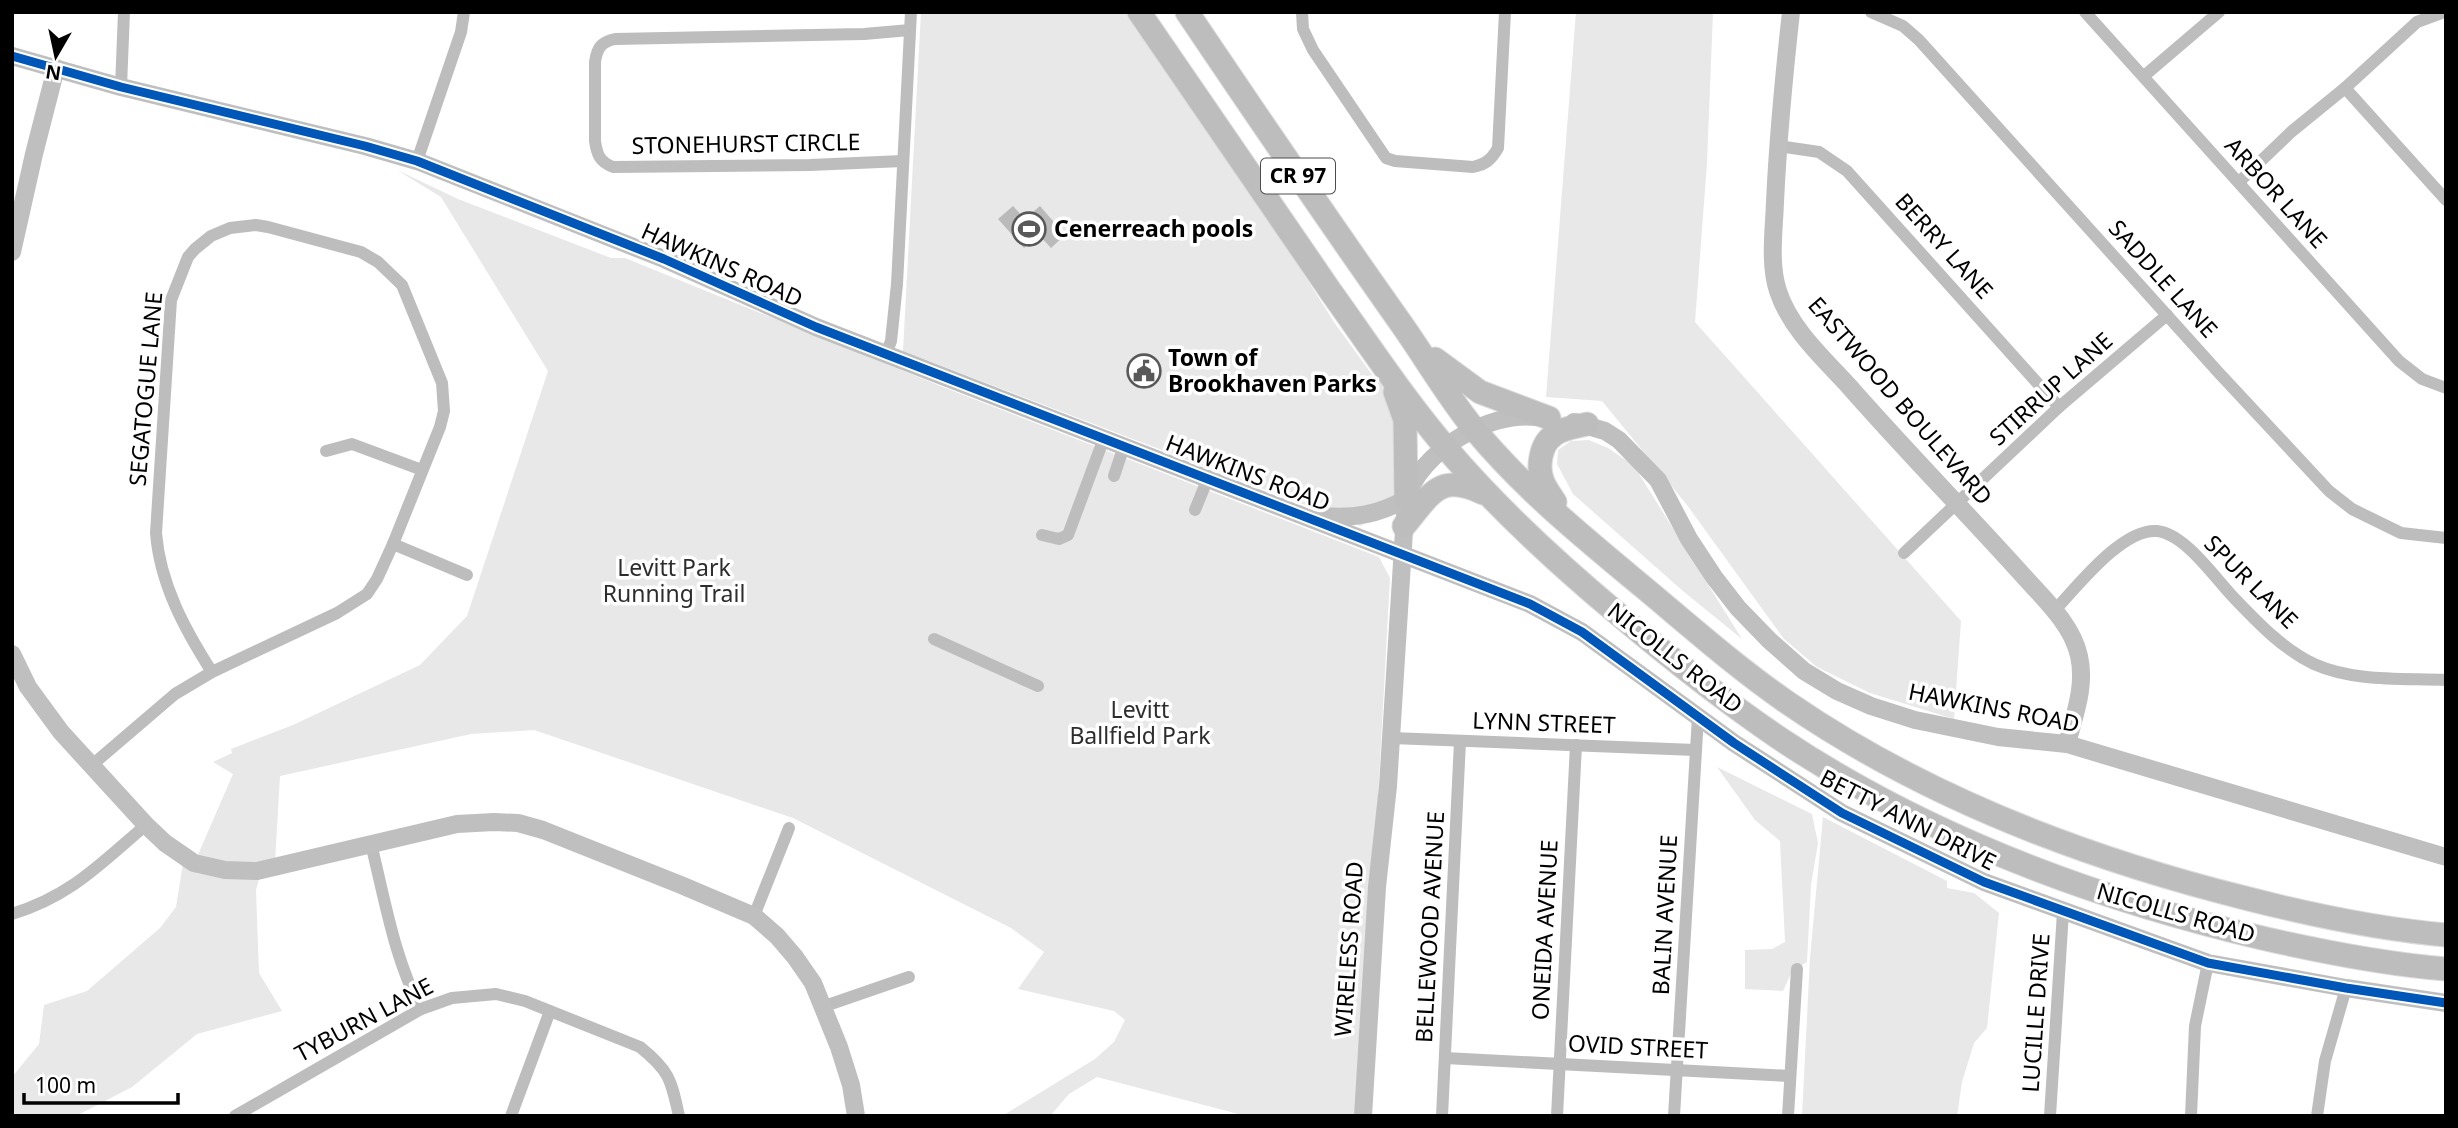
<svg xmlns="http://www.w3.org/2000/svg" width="2458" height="1128" viewBox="0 0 2458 1128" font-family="'Noto Sans',sans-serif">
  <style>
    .green { fill: #e8e8e8 }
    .water { fill: #bababa }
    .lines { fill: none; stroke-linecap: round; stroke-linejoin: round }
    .highway-casing { stroke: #dbdbdb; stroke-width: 25 }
    .street { stroke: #bdbdbd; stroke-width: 12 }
    .secondary { stroke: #bfbfbf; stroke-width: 18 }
    .highway { stroke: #bdbdbd; stroke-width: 23 }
    .cycleway-casing { stroke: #fff; stroke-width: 13 }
    .cycleway { stroke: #0057b8; stroke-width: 9 }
    .labels { text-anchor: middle; stroke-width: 7; stroke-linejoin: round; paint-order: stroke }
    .shield { fill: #fff; stroke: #4c4c4c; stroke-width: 2 }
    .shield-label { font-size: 21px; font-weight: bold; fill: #000 }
    .street-label { font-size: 23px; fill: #000; stroke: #fff }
    .poi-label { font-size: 23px; font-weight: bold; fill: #000; stroke: #fff; text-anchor: start }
    .park-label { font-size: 23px; fill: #2d2d2d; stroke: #fff }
  </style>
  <rect width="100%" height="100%" fill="#fff"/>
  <g class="green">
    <polygon points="921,12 1129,12 1258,202 1334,322 1373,376 1382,382 1395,402 1403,483 1386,514 1360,526 903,351"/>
    <polygon points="1576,12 1713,12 1707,163 1695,322 1961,621 1954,719 1870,693 1817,667 1784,639 1687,505 1602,401 1546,397"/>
    <polygon points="397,170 458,199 611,258 625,258 943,387 1379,557 1390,578 1364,1055 1357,1116 1246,1116 1097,1077 1069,1094 1050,1116 1002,1116 1095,1059 1114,1042 1125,1020 1114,1011 1018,989 1044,952 1011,928 793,818 534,730 471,734 280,776 275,862 232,867 197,857 233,774 213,762 232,753 231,749 293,725 420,665 467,616 548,371 441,197"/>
    <polygon points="1589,440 1608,448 1634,466 1742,639 1683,591 1573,494 1557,464 1558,450 1571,441"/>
    <polygon points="1717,767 1812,814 1818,843 1811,885 1807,962 1792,971 1783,991 1745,989 1745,950 1772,949 1785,942 1780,841 1755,820"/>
    <polygon points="1823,817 1947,881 1947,888 1974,893 1999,913 1987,1028 1974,1043 1962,1082 1957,1116 1802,1116 1810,958"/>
    <polygon points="183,863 259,879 256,890 259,973 282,1011 197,1034 132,1087 76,1116 12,1116 12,1077 39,1044 44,1005 87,991 160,928 176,907"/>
  </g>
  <polygon class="water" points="1013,206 1025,219 1040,206 1065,235 1051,248 1039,235 1024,248 998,219"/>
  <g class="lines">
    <defs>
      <g id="highway">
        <path d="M 1139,12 C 1203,106 1267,199 1331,292 C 1369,345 1405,400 1447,449 C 1498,509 1557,563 1618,614 C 1669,657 1723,700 1779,738 C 1924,835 2093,898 2262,938 C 2323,952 2383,964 2446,969"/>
        <path d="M 1187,12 C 1257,116 1328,220 1400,322 C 1425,357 1447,396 1475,430 C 1524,489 1583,537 1642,586 C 1690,626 1737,668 1788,703 C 1925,797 2085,858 2245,898 C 2311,915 2378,929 2446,935"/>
        <polyline points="1435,359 1480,392 1549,418"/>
        <polyline points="1395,392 1405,420 1406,499"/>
        <path d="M 1555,502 C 1551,496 1546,489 1543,482 C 1537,468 1540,444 1554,435 C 1563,428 1576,427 1587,424"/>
        <path d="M 1404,526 C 1431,494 1439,472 1483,493"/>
      </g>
    </defs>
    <use href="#highway" class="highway-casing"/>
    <g class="street">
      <path d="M 1302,12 L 1303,29 L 1313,50 L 1386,158 L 1395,161 L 1473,167 C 1486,164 1491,160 1498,148 L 1505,12"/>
      <polyline points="1871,12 1903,26 1919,40 2219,373 2329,491 2352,509 2401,533 2446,538"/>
      <polyline points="2085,12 2399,361 2422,379 2446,388"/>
      <polyline points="2144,76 2219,12"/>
      <polyline points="121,87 124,12"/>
      <polyline points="2345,88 2446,200"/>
      <polyline points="1778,146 1819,152 1847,171 2059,407"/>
      <polyline points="417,161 461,32 464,12"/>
      <path d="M 903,161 L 810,165 L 613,167 C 600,162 597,155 595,141 L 595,62 C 597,48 601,42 615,39 L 864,34 L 910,30"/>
      <polyline points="2239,182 2291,132 2345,88 2417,22 2444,12"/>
      <polyline points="886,354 891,341 897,284 911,12"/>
      <polyline points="326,451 352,444 422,470"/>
      <polyline points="1114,476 1124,446"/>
      <polyline points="1195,510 1208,478"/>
      <polyline points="1042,535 1059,539 1068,535 1104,438"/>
      <polyline points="393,544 467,575"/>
      <polyline points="1904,553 2059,407 2167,315"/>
      <path d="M 2054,611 C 2077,587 2122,528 2157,531 C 2186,534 2216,580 2236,600 C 2259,624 2283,649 2314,664 C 2354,682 2403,678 2446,680"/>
      <polyline points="934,639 1038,686"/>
      <polyline points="1392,738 1695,750"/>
      <path d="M 92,765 L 175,694 L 212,672 L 337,613 L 367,594 L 377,579 L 393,544 L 440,427 L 444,411 L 442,383 L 402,285 L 378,262 L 361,252 L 268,227 L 256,225 L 230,228 L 211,236 L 195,249 L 188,257 L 171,300 L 156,533 C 160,584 185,630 212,672"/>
      <path d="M 371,844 C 385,900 394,958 421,1009"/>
      <path d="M 12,914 C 71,896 100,864 146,825"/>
      <polyline points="754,916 789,828"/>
      <polyline points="822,1007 909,977"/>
      <polyline points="1445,1058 1790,1076"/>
      <path d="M 235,1116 L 421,1009 L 452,998 L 496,994 L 525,1001 L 640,1047 C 670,1071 671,1080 679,1116"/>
      <polyline points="511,1116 550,1011"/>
      <polyline points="1442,1116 1460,741"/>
      <polyline points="1557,1116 1576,745"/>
      <polyline points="1674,1116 1698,717"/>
      <polyline points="1788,1116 1797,969"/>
      <polyline points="2050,1116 2063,912"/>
      <polyline points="2191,1116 2195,1026 2208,963"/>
      <polyline points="2317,1116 2325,1061 2346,988"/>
    </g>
    <g class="secondary">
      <path d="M 1791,12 C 1784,75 1778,138 1775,202 C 1774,231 1769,263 1778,291 C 1790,328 1822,357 1847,384 C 1903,448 1962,508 2019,571 C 2041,596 2072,623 2079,656 C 2086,686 2074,716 2067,744"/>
      <polyline points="12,56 121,87 365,146 417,161 664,259 816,327 1530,604 1582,632 1734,743 1842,813 1984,882 2208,963 2346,988 2446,1003"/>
      <polyline points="12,252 34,154 56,68"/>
      <polyline points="1574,422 1605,431 1619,440 1658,480 1689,539 1714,577 1738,608 1769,640 1804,671 1837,691 1871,706 1915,720 1998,737 2067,744 2446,857"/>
      <path d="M 1323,516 C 1354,519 1379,514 1406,499"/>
      <polyline points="12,654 28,687 61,732 146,825 165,843 194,863 225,870 257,871 457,824 494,822 518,823 543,830 681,885 754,916 777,936 795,957 813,983 839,1047 851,1085 856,1116"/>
      <path d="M 1363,1116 L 1377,887 L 1388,786 L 1406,499 C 1420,452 1488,411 1536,417"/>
    </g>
    <use href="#highway" class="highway"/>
    <defs>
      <polyline id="cycleway" points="12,56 121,87 365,146 417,161 664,259 816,327 1530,604 1582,632 1734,743 1842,813 1984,882 2208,963 2346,988 2446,1003"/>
    </defs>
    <use href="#cycleway" class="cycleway-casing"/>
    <use href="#cycleway" class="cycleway"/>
  </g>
  <defs>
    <symbol id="stadium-ring" viewBox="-11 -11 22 22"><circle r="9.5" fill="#fff" stroke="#595959" stroke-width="1.5"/><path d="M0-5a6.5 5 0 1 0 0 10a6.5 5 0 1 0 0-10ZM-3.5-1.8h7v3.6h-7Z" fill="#595959"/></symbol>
    <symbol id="civic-ring" viewBox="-11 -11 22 22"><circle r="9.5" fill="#fff" stroke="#595959" stroke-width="1.5"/><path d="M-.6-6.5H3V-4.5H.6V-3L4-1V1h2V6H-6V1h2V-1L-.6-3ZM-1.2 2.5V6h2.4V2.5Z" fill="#595959"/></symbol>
  </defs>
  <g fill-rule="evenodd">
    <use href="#stadium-ring" x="1010" y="210" width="38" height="38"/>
    <use href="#civic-ring" x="1125" y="352" width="38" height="38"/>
  </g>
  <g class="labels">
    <rect class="shield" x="1261" y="158.5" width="74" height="35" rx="5"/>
    <g class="shield-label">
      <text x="1298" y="183">CR 97</text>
    </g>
    <g class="street-label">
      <text transform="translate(746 144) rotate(-1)" y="8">STONEHURST CIRCLE</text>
      <text transform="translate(2276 193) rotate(48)" y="8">ARBOR LANE</text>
      <text transform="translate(1944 246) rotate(48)" y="8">BERRY LANE</text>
      <text transform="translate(722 265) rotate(24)" y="8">HAWKINS ROAD</text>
      <text transform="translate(2163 279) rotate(48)" y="8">SADDLE LANE</text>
      <text transform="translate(146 389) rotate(-85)" y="8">SEGATOGUE LANE</text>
      <text transform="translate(2051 389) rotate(-42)" y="8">STIRRUP LANE</text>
      <text transform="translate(1900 401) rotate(49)" y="8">EASTWOOD BOULEVARD</text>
      <text transform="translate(1248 473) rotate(21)" y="8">HAWKINS ROAD</text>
      <text transform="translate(2251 582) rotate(45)" y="8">SPUR LANE</text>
      <text transform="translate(1675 658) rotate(38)" y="8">NICOLLS ROAD</text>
      <text transform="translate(1994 708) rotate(11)" y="8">HAWKINS ROAD</text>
      <text transform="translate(1544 723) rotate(2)" y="8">LYNN STREET</text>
      <text transform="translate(1908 820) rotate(27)" y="8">BETTY ANN DRIVE</text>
      <text transform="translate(2176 913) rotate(16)" y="8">NICOLLS ROAD</text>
      <text transform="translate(1665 915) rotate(-87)" y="8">BALIN AVENUE</text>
      <text transform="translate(1430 927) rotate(-87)" y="8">BELLEWOOD AVENUE</text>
      <text transform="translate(1545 930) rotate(-87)" y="8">ONEIDA AVENUE</text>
      <text transform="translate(1349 949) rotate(-86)" y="8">WIRELESS ROAD</text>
      <text transform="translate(2036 1013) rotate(-86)" y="8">LUCILLE DRIVE</text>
      <text transform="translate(364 1020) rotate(-28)" y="8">TYBURN LANE</text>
      <text transform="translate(1638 1047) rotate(3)" y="8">OVID STREET</text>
    </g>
    <g class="poi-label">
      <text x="1054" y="237">Cenerreach pools</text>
      <text x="1168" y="366">Town of<tspan x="1168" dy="26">Brookhaven Parks</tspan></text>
    </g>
    <g class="park-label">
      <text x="674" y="576">Levitt Park<tspan x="674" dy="26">Running Trail</tspan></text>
      <text x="1140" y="718">Levitt<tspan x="1140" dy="26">Ballfield Park</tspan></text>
    </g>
  </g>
  <rect width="2458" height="1128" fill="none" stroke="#000000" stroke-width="28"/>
  <g transform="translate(56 56) rotate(189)" stroke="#ffffff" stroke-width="5" paint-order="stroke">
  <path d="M0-5L12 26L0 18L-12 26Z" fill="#000000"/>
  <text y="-10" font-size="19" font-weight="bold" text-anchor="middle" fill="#000000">N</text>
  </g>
  <path d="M24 1093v10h154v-10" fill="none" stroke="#000000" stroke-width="3.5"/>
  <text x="35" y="1093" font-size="21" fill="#000000" stroke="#ffffff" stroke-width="5" paint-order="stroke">100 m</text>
</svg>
